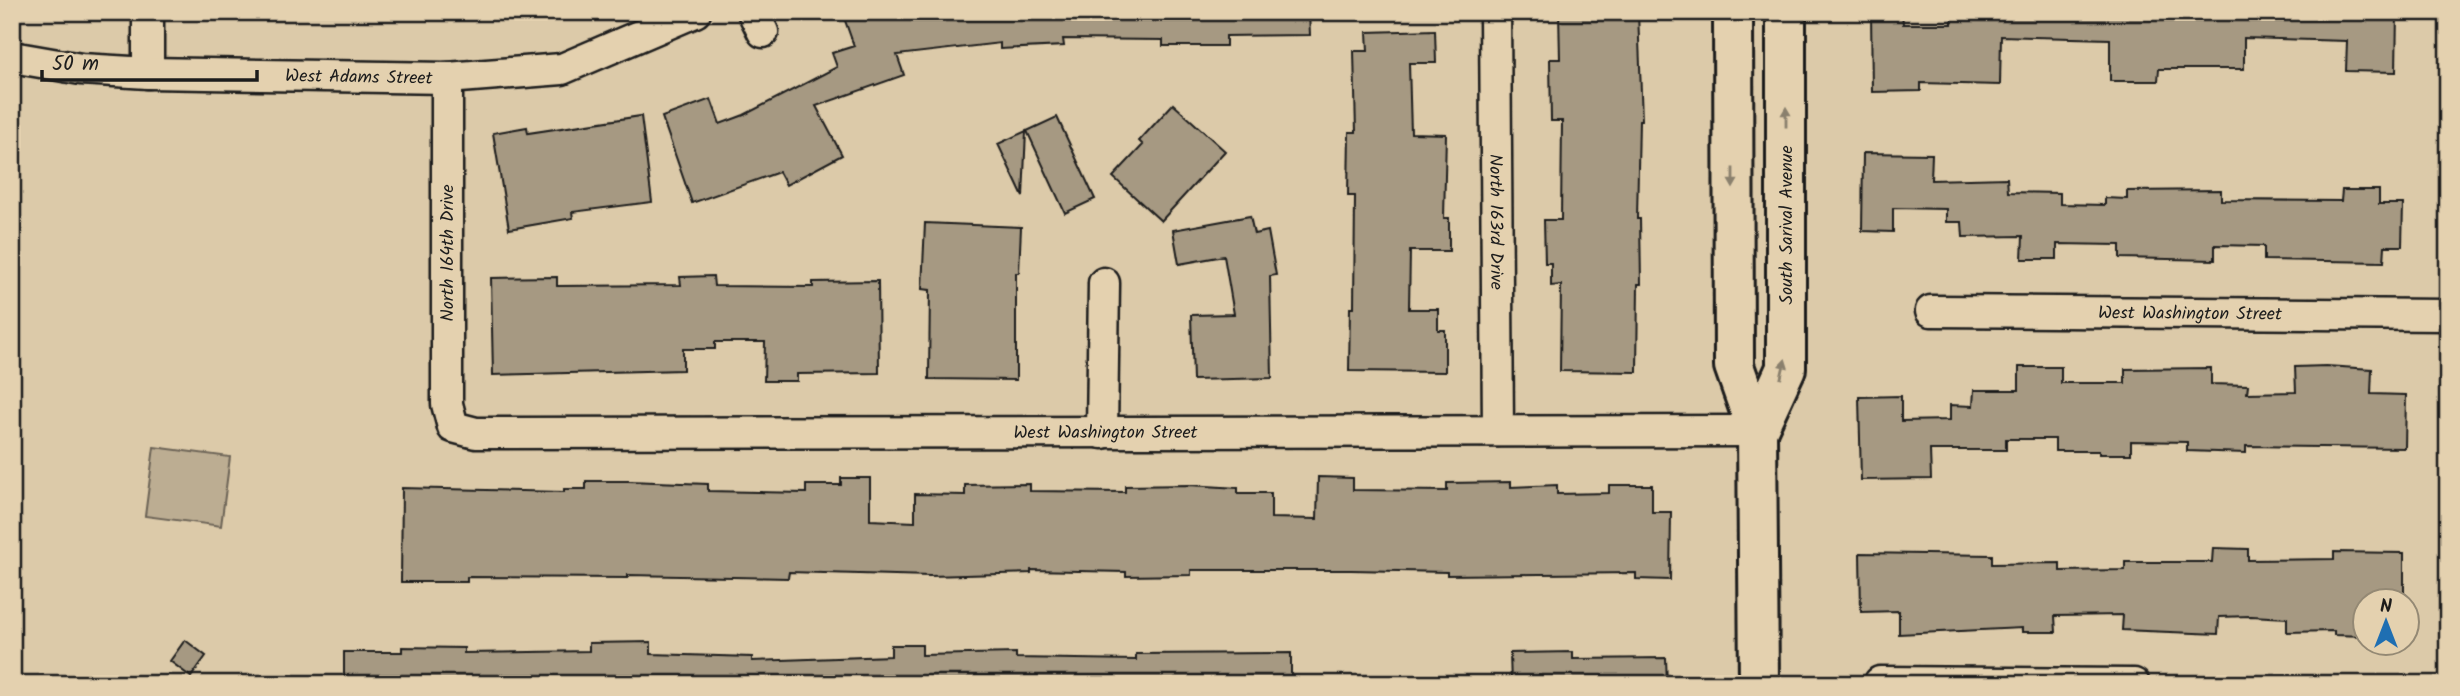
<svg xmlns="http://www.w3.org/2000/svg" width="2460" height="696" viewBox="0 0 2460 696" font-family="Kalam,sans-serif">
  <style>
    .garden { fill: #bcad92; stroke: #6c6457; stroke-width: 2 }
    .building { fill: #a69982; stroke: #1c1c1c; stroke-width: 2 }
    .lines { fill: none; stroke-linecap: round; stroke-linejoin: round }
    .minor-casing { stroke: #1c1c1c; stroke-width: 35 }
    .secondary-casing { stroke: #1c1c1c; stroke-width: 44 }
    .minor { stroke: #e4d1af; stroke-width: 30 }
    .secondary { stroke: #e4d1af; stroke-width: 38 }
    .oneway { fill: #8a806d }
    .labels { text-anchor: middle; stroke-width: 7; stroke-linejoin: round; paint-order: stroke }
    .street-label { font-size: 18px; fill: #1c1c1c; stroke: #e4d1af }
  </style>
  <rect width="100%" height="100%" fill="#dccaa9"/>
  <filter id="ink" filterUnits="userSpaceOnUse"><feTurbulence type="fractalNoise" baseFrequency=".0143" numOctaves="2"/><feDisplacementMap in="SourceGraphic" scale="14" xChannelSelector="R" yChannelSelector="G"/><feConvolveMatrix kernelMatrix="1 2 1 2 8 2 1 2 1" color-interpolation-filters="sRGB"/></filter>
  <g filter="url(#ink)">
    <polygon class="garden" points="154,447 230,457 221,526 145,516"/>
    <g class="building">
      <polygon points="842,12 1309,12 1310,35 1226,36 1226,46 1163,46 1163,40 1063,39 1064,46 1000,49 1000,43 897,55 904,75 816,106 842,155 786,185 779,172 692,203 662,117 711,99 720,124 744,115 837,67 832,53 854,46"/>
      <polygon points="1559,12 1638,12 1642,120 1639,120 1637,219 1640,219 1641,284 1638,284 1637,372 1560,371 1561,285 1551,286 1551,263 1545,263 1544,220 1561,220 1562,121 1551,121 1550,59 1560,59"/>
      <polygon points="1871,12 1902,12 1903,24 1952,24 1952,17 1971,18 1971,12 2397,12 2396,72 2346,71 2347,41 2244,38 2244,69 2159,69 2158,81 2110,81 2110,39 2001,36 2000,85 1921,83 1921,91 1872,92"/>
      <polygon points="1435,30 1436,63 1409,63 1411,133 1446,134 1444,218 1449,218 1449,251 1410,251 1409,309 1438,309 1438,330 1445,330 1445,372 1349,371 1350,308 1354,308 1355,196 1348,196 1349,132 1356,132 1354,51 1368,51 1367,32"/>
      <polygon points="1173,104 1225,151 1161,221 1113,177 1143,145 1139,141"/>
      <polygon points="641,116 652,202 572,212 573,218 509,229 493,133 527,127 528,133"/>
      <polygon points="1057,117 1095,199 1065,213 1027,131"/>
      <polygon points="1026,131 1023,197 998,144"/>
      <polygon points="1863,153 1932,154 1931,180 2007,178 2008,192 2060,193 2060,204 2105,205 2105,198 2127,199 2127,191 2221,190 2221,200 2341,201 2342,190 2379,190 2379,204 2403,204 2402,246 2385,246 2384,262 2264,260 2264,246 2215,245 2215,260 2120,258 2120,245 2057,244 2057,259 2022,259 2023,236 1963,237 1962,222 1946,222 1946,209 1893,208 1893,232 1862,231"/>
      <polygon points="1250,216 1254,234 1268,231 1276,275 1270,276 1272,378 1193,380 1191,315 1234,314 1224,256 1179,264 1173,230"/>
      <polygon points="925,223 1021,227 1019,273 1016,273 1016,380 929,379 930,290 922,289"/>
      <polygon points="713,276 714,286 813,287 813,282 878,281 879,373 797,374 797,381 764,381 765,342 715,342 715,349 683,349 683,370 493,375 491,278 557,277 557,286 681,285 680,277"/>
      <polygon points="2326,366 2372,369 2371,394 2406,395 2405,448 2246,446 2246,453 2187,451 2187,442 2131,441 2131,454 2099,454 2099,451 2055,451 2055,439 2006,439 2006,450 1930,450 1931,479 1861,480 1859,397 1901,396 1901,421 1950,420 1950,405 1973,406 1974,390 2019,390 2019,367 2061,367 2061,383 2125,383 2125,369 2211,368 2211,384 2248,385 2247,393 2296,392 2295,367"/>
      <polygon points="1318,477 1353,478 1353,490 1447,491 1447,483 1511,482 1511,487 1557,485 1557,494 1609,493 1609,485 1652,485 1652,512 1671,512 1670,580 1636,579 1636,573 1447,575 1447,572 1351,570 1191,570 1191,575 1126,576 1126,572 1031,570 1031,573 930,576 789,572 788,578 628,575 628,578 467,577 467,582 401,582 402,488 564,492 564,489 586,489 586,481 629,481 708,484 708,491 806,493 806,485 841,485 841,478 870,478 870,520 915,522 915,494 965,495 965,485 1030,484 1030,491 1125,492 1125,486 1189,485 1238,488 1238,493 1271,493 1271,518 1317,519"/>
      <polygon points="2213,548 2248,549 2248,560 2334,559 2334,552 2404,553 2404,601 2365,601 2365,636 2334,635 2334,631 2287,632 2287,618 2251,616 2219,617 2218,634 2122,630 2123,615 2055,616 2056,632 2022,632 2022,628 1899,634 1899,611 1861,612 1860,553 1992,555 1992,564 2060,563 2060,571 2125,570 2125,562 2212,562"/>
      <polygon points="185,640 206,656 191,677 170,661"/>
      <polygon points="651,642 651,654 752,657 752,661 891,656 891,645 922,645 922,655 1016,653 1016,658 1136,660 1136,654 1291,653 1291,684 344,684 344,652 402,652 402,647 464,648 464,653 589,651 589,643"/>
      <polygon points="1573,652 1573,659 1666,658 1667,684 1511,684 1510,653"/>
    </g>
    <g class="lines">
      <defs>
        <g id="minor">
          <polyline points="148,12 148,73"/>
          <polyline points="753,12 763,32"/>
          <path id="s1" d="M 1495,12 L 1498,431"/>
          <path id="s2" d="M 12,57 L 81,69 L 148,73 L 447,78 L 562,69 L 695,12"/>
          <path id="s3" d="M 447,78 L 447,404 L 453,427 L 476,433 L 1757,431"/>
          <path id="s4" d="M 1931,311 L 2448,315"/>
          <polyline points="1102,433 1104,283"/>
          <polyline points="1880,682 2134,684"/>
        </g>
        <g id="secondary">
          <polyline points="1733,12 1734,366 1757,431 1759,684"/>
          <polyline points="1757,431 1786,368 1786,12"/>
        </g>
      </defs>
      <use href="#minor" class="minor-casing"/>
      <use href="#secondary" class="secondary-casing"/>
      <use href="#minor" class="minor"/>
      <use href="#secondary" class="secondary"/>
    </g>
    <defs><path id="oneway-solid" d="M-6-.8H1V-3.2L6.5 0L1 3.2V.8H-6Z" transform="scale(1.75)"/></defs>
    <g class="oneway">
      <use href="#oneway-solid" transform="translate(1786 117) rotate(-90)"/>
      <use href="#oneway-solid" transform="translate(1733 178) rotate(90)"/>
      <use href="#oneway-solid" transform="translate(1783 369) rotate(-77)"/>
    </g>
  </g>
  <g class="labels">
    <g class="street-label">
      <text dy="6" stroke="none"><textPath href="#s2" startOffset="348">West Adams Street</textPath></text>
      <text dy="6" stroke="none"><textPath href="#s1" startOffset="210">North 163rd Drive</textPath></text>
      <text transform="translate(1786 225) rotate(-90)" y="6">South Sarival Avenue</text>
      <text transform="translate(447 253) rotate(-90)" y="6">North 164th Drive</text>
      <text dy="6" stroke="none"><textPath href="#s4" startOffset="259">West Washington Street</textPath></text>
      <text dy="6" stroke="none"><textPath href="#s3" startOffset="1003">West Washington Street</textPath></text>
    </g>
  </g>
  <rect width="2460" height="696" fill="none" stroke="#e4d1af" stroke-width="42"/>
  <rect x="21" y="21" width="2418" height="654" fill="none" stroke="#1c1c1c" stroke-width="2.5" filter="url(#ink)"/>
  <g transform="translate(2386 622)"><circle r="33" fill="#e4d1af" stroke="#948974" stroke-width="2"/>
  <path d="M0-5L12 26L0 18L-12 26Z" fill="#1f6fb2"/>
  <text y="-10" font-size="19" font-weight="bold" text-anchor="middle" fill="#1c1c1c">N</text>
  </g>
  <path d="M42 70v10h215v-10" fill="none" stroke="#1c1c1c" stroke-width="3.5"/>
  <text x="52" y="70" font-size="21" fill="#1c1c1c" stroke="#e4d1af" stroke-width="5" paint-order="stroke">50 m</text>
</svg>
